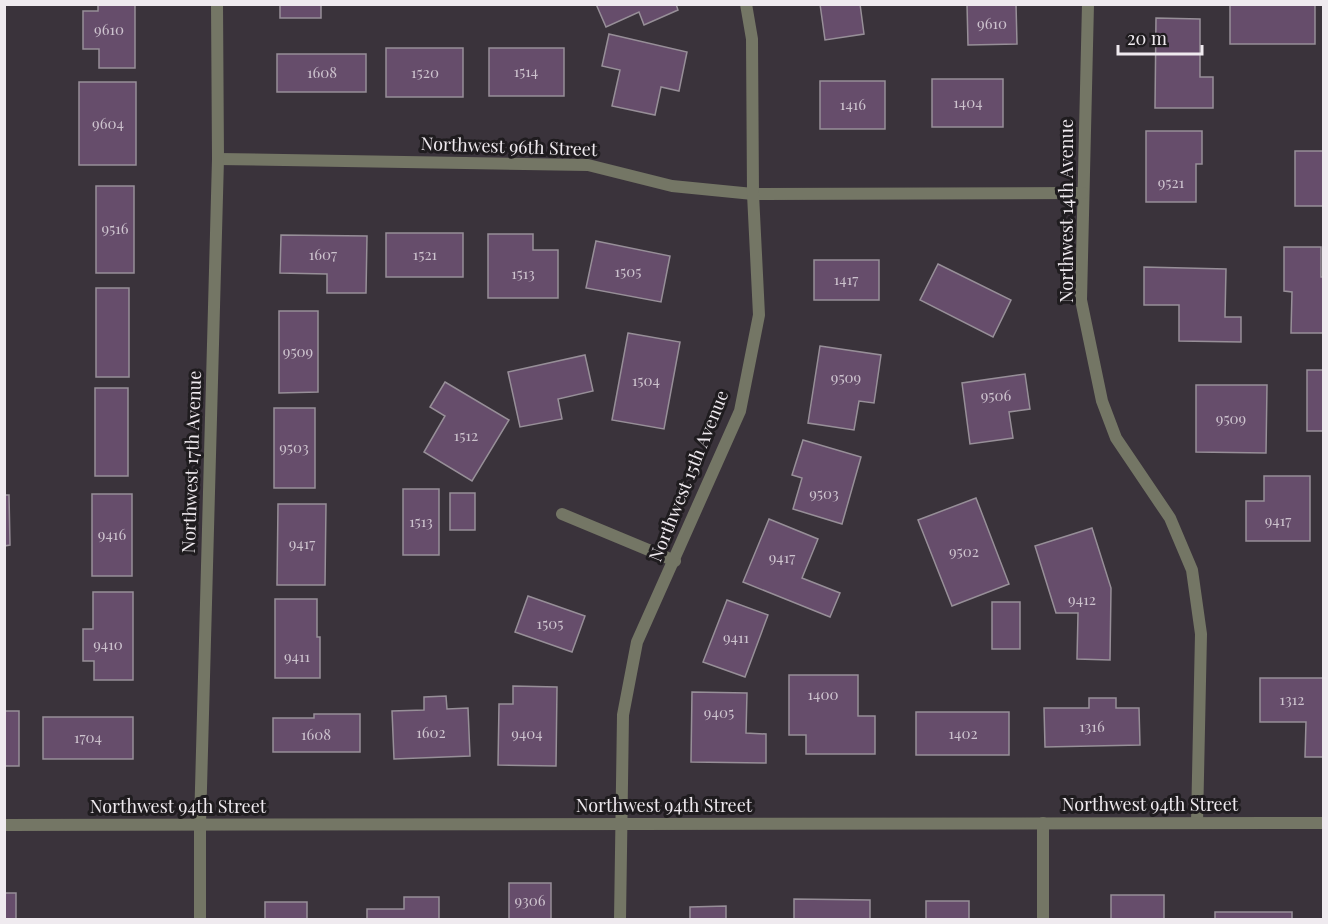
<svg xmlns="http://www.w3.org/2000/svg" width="1328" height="924" viewBox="0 0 1328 924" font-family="'Playfair Display',serif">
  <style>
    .building { fill: #664d6b; stroke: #978f98; stroke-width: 1.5 }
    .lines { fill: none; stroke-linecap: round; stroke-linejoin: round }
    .minor { stroke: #747665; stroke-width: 12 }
    .tertiary { stroke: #747665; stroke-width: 12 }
    .labels { text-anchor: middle; stroke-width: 6; stroke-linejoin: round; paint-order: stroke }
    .number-label { font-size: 15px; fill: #cdc3ce }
    .street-label { font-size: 18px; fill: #efeaef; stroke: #1f1c1f }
  </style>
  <rect width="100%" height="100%" fill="#3a333b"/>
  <g class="building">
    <polygon points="98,4 135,4 135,68 99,68 99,49 83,49 83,11 98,11"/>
    <rect x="280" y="4" width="41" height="14"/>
    <polygon points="596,4 676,4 678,10 644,25 639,12 606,27"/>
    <polygon points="820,4 860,4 864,34 825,40"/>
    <polygon points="967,4 1016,4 1017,44 968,45"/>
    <rect x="1230" y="4" width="85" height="40"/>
    <polygon points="1156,18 1200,19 1200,77 1213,77 1213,108 1155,108"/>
    <polygon points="609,34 687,52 679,91 661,87 655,115 612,106 620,70 602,66"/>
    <rect x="386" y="48" width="77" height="49"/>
    <rect x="489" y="48" width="75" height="48"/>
    <rect x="277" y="54" width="89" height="38"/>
    <rect x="932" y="79" width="71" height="48"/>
    <rect x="820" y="81" width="65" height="48"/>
    <rect x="79" y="82" width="57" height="83"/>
    <polygon points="1146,131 1202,131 1202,164 1196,164 1196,202 1146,202"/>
    <rect x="1295" y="151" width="29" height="55"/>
    <rect x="96" y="186" width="38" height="87"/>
    <rect x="386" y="233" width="77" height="44"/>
    <polygon points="488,234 533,234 533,250 558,250 558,298 488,298"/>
    <polygon points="281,235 367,236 366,293 327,293 327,274 280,273"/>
    <polygon points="596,241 670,256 661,302 586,288"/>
    <polygon points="1284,247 1321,247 1321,277 1324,277 1324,333 1291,333 1292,292 1284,291"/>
    <rect x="814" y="260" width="65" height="40"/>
    <polygon points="938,264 1011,300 993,337 920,300"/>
    <polygon points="1144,267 1226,269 1225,317 1241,317 1241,342 1179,341 1179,305 1144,305"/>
    <rect x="96" y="288" width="33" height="89"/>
    <polygon points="279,311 318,311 318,392 279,393"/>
    <polygon points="628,333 680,342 664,429 612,420"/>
    <polygon points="820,346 881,355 874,403 859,401 854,430 808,423"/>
    <polygon points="585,355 593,391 558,399 562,419 520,427 508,372"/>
    <rect x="1307" y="370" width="17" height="61"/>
    <polygon points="1025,374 1030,409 1009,412 1013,438 970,444 962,383"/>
    <polygon points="445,382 509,420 472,481 424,452 445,416 430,407"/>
    <polygon points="1196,385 1267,385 1266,453 1196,452"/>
    <rect x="95" y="388" width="33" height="88"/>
    <rect x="274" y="408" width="41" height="80"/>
    <polygon points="803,440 861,457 842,524 793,509 802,478 792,475"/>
    <polygon points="1264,476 1310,476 1310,541 1246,541 1246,501 1264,501"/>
    <rect x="403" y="489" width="36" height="66"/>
    <rect x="450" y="493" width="25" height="37"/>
    <rect x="92" y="494" width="40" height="82"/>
    <polygon points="4,495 9,495 10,545 4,546"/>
    <polygon points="976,498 1009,584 952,606 918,520"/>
    <polygon points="278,504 326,504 325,585 277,585"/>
    <polygon points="769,519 818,539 802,578 840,593 830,617 743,582"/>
    <polygon points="1092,528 1111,588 1110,660 1077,659 1078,613 1056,613 1035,546"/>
    <polygon points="93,592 133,592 133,680 94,680 94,661 83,661 83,629 93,629"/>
    <polygon points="528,596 585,616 572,652 515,632"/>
    <polygon points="275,599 317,599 317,637 320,637 320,678 275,678"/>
    <polygon points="727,600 768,615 745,677 703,662"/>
    <rect x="992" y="602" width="28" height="47"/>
    <polygon points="789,675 858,675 858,716 875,716 875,754 806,754 806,735 789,735"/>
    <polygon points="1260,678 1324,678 1324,757 1305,757 1306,722 1260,722"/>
    <polygon points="513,686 557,687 556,766 498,765 499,704 513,704"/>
    <polygon points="692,692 747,693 746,733 766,734 766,763 691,762"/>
    <polygon points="446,696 447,709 468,708 470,756 394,759 392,711 424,710 424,697"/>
    <polygon points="1089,698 1116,698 1116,708 1139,708 1140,745 1045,747 1044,708 1089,708"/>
    <rect x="4" y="711" width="15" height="55"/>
    <rect x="916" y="712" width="93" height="43"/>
    <polygon points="314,714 360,714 360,752 273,752 273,718 314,718"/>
    <rect x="43" y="717" width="90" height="42"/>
    <rect x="509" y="883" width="42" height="37"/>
    <rect x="4" y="893" width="12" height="27"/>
    <rect x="1111" y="895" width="53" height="25"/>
    <polygon points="404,897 439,897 439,920 367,920 367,909 404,909"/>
    <polygon points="794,899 870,900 870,920 794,920"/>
    <rect x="926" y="901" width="43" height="19"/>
    <rect x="265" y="902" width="42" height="18"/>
    <polygon points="726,906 726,920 690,920 690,907"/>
    <rect x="1215" y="912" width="77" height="8"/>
  </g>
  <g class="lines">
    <g class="minor">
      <polyline points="1088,4 1081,300 1102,401 1116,438 1170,518 1192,570 1201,634 1197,823"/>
      <polyline points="218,159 588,165 672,186 753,194 1083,193"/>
      <polyline points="562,514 675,561"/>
      <polyline points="1043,823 1043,920"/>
      <polyline points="200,920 200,825 218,159 217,4"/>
      <polyline points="620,920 623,715 637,642 740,411 759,315 753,194 752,39 746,4"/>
    </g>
    <polyline class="tertiary" points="4,825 1324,823"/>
  </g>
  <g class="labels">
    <g class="number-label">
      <text x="992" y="29">9610</text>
      <text x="109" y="35">9610</text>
      <text x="526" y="77">1514</text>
      <text x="322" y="78">1608</text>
      <text x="425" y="78">1520</text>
      <text x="968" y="108">1404</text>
      <text x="853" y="110">1416</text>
      <text x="108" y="129">9604</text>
      <text x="1171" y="188">9521</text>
      <text x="115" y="234">9516</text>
      <text x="323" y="260">1607</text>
      <text x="425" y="260">1521</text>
      <text x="628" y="277">1505</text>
      <text x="523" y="279">1513</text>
      <text x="846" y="285">1417</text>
      <text x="298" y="357">9509</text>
      <text x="846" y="383">9509</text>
      <text x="646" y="386">1504</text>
      <text x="996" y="401">9506</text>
      <text x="1231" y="424">9509</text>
      <text x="466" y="441">1512</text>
      <text x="294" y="453">9503</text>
      <text x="824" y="499">9503</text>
      <text x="1278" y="526">9417</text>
      <text x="421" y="527">1513</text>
      <text x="112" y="540">9416</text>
      <text x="302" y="549">9417</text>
      <text x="964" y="557">9502</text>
      <text x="782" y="563">9417</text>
      <text x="1082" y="605">9412</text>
      <text x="550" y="629">1505</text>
      <text x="736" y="643">9411</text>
      <text x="108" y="650">9410</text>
      <text x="297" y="662">9411</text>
      <text x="823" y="700">1400</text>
      <text x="1292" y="705">1312</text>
      <text x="719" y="718">9405</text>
      <text x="1092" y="732">1316</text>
      <text x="431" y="738">1602</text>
      <text x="527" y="739">9404</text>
      <text x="963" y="739">1402</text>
      <text x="316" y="740">1608</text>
      <text x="88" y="743">1704</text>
      <text x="530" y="906">9306</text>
    </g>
    <g class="street-label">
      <text transform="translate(509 147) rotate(2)" y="6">Northwest 96th Street</text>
      <text transform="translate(1067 211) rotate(-90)" y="6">Northwest 14th Avenue</text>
      <text transform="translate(192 462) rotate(-88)" y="6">Northwest 17th Avenue</text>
      <text transform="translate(689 476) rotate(-68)" y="6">Northwest 15th Avenue</text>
      <text x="1150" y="811">Northwest 94th Street</text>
      <text x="664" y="812">Northwest 94th Street</text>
      <text x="178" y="813">Northwest 94th Street</text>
    </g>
  </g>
  <rect width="1328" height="924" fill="none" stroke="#efeaef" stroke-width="12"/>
  <path d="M1118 45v9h84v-9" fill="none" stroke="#efeaef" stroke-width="3"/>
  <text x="1127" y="45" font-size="18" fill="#efeaef" stroke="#1f1c1f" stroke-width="4.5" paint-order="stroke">20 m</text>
</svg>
